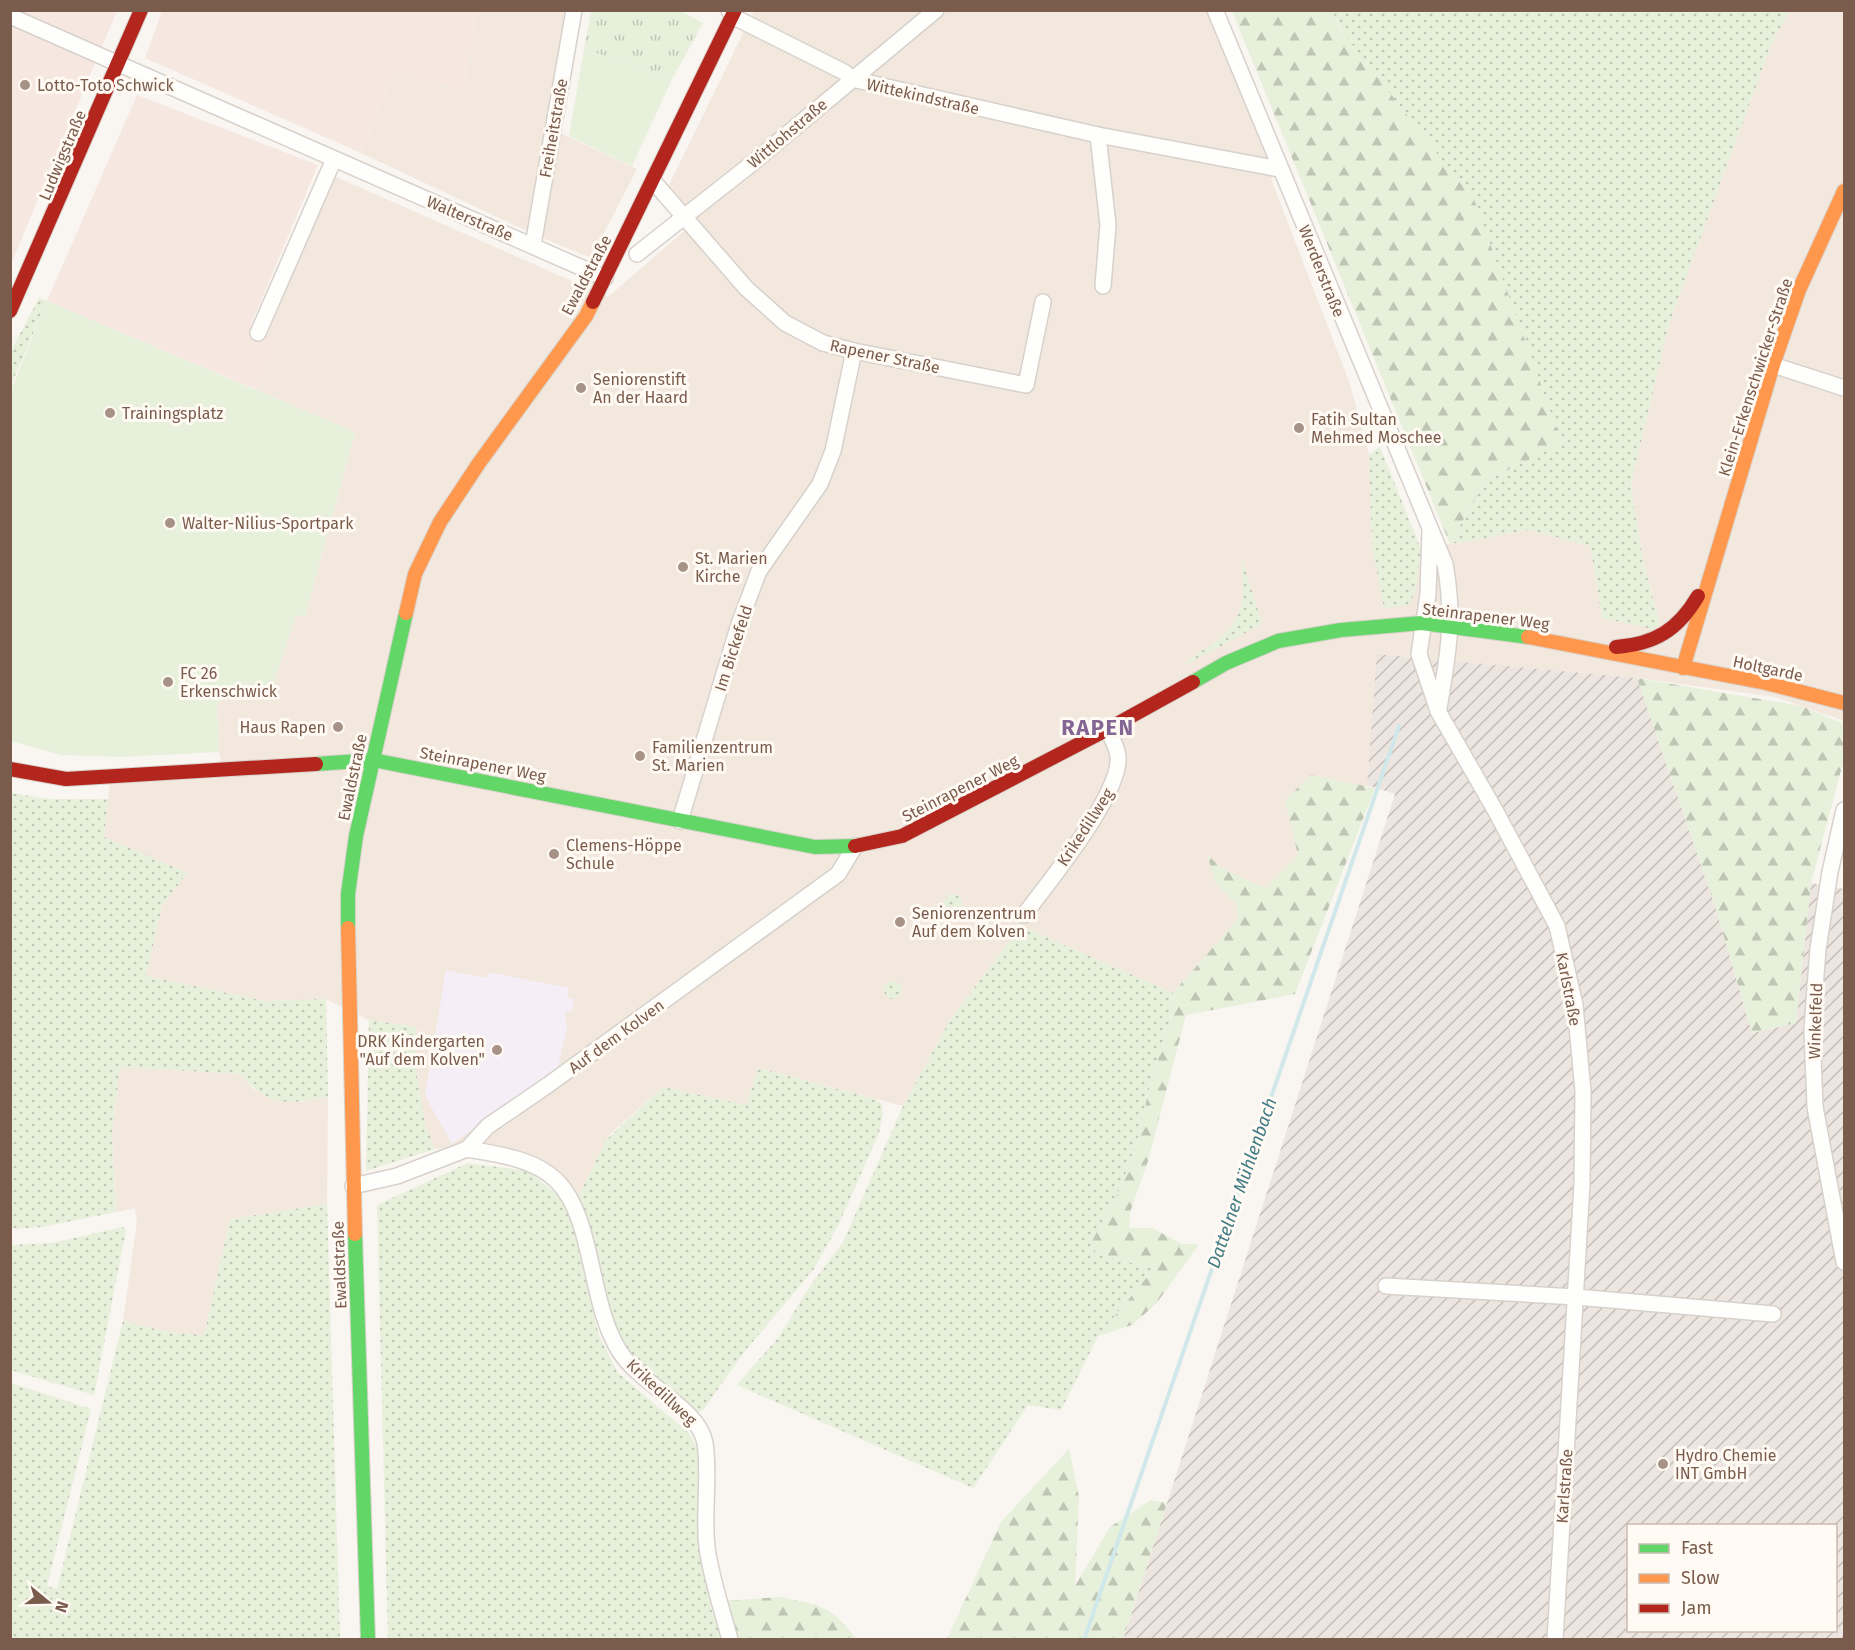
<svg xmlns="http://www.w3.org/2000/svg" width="1855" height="1650" viewBox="0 0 1855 1650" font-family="'Fira Sans',sans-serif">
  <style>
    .residential { fill: #f2e8de }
    .commercial { fill: #f6e8e1 }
    .industrial { fill: url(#industrial-furrows); fill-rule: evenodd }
    .education { fill: #f6eef6 }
    .grass { fill: url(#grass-dots) }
    .forest { fill: url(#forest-firs) }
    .park { fill: url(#park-tufts) }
    .pitch { fill: #e7f0db }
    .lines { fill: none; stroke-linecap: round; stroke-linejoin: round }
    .stream { stroke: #d0e8ea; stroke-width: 4 }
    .street-casing { stroke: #d7d1cb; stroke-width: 18 }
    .fast-casing { stroke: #d9d2cb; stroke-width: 16 }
    .slow-casing { stroke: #d9d2cb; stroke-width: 16 }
    .jam-casing { stroke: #d9d2cb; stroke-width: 16 }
    .street { stroke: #fefefd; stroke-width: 15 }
    .fast { stroke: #63d668; stroke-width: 14 }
    .slow { stroke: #ff974d; stroke-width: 14 }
    .jam { stroke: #b3261e; stroke-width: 14 }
    .poi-dot { fill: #a69286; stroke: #fffaf3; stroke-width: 2 }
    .labels { text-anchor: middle; stroke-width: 6; stroke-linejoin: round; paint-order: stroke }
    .poi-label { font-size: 16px; fill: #7a5c4d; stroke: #fffaf3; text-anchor: start }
    .street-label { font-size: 16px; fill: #7a5c4d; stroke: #fffaf3 }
    .water-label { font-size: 18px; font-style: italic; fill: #437c86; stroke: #fffaf3 }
    .district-label { font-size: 22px; font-weight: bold; letter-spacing: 1.5px; fill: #846695; stroke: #fffaf3 }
  </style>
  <defs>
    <pattern id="industrial-furrows" width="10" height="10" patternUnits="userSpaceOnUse" patternTransform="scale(1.5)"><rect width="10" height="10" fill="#ede5e0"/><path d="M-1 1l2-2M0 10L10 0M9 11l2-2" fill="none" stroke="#c5bdb8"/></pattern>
    <pattern id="grass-dots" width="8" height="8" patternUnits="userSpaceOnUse" patternTransform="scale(1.5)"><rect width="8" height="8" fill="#e7f0db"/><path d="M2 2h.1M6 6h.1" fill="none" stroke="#c0c6b4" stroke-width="1.8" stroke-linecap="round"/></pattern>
    <pattern id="forest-firs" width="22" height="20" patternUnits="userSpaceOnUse" patternTransform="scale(1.5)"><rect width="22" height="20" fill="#e7f0db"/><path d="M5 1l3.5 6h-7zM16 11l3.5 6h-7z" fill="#c0c6b4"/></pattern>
    <pattern id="park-tufts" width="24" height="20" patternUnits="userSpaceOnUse" patternTransform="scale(1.5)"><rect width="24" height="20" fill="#e7f0db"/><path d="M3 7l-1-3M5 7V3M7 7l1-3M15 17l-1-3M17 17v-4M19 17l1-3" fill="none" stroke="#c0c6b4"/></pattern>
  </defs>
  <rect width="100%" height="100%" fill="#f9f5f0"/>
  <g class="residential">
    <polygon points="476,11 567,11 546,126 637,169 591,258 531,233 361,153 394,71 463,90"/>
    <polygon points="754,11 1207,11 1267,158 1273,184 1350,384 1369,455 1372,547 1415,592 1421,549 1529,530 1590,546 1602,618 1660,623 1642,557 1631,484 1669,324 1771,45 1789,11 1844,11 1844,721 1775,697 1637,678 1378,654 1367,785 1265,889 1173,993 1021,926 950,1020 903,1106 759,1068 746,1106 663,1087 609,1135 577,1199 544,1166 482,1144 434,1149 424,1122 416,1075 416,1027 371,1021 326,999 265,1001 146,976 162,906 187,873 103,837 110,784 224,778 219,752 217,704 227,693 265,691 273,685 296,614 305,617 355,433 255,389 277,341 267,336 334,176 608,297 697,220 669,185"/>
    <polygon points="120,1067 241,1074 253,1089 301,1102 328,1097 327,1204 230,1219 204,1335 168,1332 123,1321 137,1222 135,1208 116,1212 112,1134"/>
  </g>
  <g class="commercial">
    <polygon points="11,11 117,11 11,264"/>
    <polygon points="162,11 162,10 476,11 463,90 394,71 361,153 145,58"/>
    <polygon points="137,95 318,165 250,327 278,341 255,389 47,301"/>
  </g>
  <path class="industrial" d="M 1377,654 L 1637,678 L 1716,909 L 1752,1033 L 1796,1023 L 1811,883 L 1844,889 L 1844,1639 L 1123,1640 L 1395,794 L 1367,785 ZM 1628,1526 L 1836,1526 L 1836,1630 L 1628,1630 Z"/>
  <polygon class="education" points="446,970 486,978 488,972 569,988 567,998 574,999 572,1012 565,1011 567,1029 557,1071 452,1144 425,1096"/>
  <g class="grass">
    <polygon points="1332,11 1789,11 1771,45 1669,324 1631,484 1642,557 1660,624 1653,629 1602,618 1590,546 1529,530 1450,544 1484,482 1562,442"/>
    <polygon points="39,298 47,301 11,385 11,351"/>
    <polygon points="1380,447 1421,549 1415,592 1409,605 1384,608 1372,547 1369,455"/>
    <path d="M 1241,556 L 1262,624 L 1183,666 C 1195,653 1211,647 1224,635 C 1247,613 1244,585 1241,556 Z"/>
    <path d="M 11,793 L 50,799 L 108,799 L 104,837 L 187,873 L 162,906 L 146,976 L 265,1001 L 326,999 L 328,1097 C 287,1104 268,1108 241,1074 L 120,1067 L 112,1134 L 116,1212 L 42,1227 L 11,1229 Z"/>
    <circle cx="953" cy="903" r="9"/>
    <polygon points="1021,926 1173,993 1170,1023 1152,1077 1138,1137 1121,1187 1092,1241 1096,1253 1154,1269 1098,1336 1061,1410 1028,1405 973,1488 737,1385 778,1338 810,1286 843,1242 903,1106 950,1020"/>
    <circle cx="893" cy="990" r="9"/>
    <polygon points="369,1020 416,1027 416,1072 425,1123 435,1149 366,1171"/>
    <polygon points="758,1068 875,1099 881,1103 883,1113 879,1133 838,1226 813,1270 745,1351 703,1410 696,1413 635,1365 617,1344 577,1199 606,1140 663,1087 746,1105"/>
    <polygon points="468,1163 528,1171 567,1202 599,1336 618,1373 690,1434 700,1455 697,1531 711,1608 722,1639 388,1639 377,1205"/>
    <polygon points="327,1204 340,1639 11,1639 11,1383 91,1409 47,1586 57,1589 123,1321 168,1332 204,1335 230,1219"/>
    <polygon points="123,1227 126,1230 94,1395 11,1370 11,1245 52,1243"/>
  </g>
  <g class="forest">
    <polygon points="1232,11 1332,11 1341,30 1475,202 1562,443 1484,482 1450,544"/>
    <polygon points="1637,678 1801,706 1844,724 1844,759 1811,883 1796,1023 1752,1033 1716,909"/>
    <polygon points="1311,775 1375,788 1295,994 1186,1015 1148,1161 1130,1212 1129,1228 1152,1228 1182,1244 1199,1244 1156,1304 1132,1325 1098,1336 1154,1269 1096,1253 1092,1241 1121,1187 1138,1137 1152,1077 1170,1023 1173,993 1237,920 1237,906 1216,884 1207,854 1221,868 1265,888 1298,855 1285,800"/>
    <polygon points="1069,1449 1079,1497 1075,1586 1110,1527 1151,1500 1167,1503 1123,1639 947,1639 1001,1522"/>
    <path d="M 780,1597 C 819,1605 832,1605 856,1639 L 736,1639 L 724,1601 Z"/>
  </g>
  <polygon class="park" points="591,11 680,11 703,23 672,79 584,49"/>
  <g class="pitch">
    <polygon points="584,49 672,79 632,166 569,136"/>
    <polygon points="47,301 355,432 305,617 296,615 273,685 265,691 227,693 217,704 219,752 120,757 61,755 11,741 11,390"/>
  </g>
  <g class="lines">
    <polyline class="stream" points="1084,1640 1399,726"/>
    <defs>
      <g id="street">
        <polyline points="729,10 732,16 844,72 852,79 1098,135 1279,169"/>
        <path d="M 1215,10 L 1445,564 C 1455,617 1448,656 1439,708"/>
        <polyline points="10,16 605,278"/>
        <polyline points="1098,135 1108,225 1103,286"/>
        <polyline points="653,181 746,288 785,323 823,343 854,351 1026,385 1043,302"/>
        <polyline points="533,245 574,10"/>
        <polyline points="637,254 750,165 936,10"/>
        <polyline points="258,333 334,159"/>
        <polyline points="1773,365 1844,388"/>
        <polyline points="1430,530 1428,594 1419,654 1438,711 1495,810 1557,926 1575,1005 1583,1091 1582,1184 1555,1640"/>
        <polyline points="1844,810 1830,872 1818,949 1812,1029 1815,1107 1844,1262"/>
        <polyline points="680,821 739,624 759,571 820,484 833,451 854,351"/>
        <path d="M 1024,915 C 1048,883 1122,793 1118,756 C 1117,747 1111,737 1108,729"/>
        <path d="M 467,1149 C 496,1154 533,1158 556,1180 C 595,1218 588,1303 620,1352 C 641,1385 699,1408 705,1443 C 710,1474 703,1514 707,1547 C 711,1578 722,1609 730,1640"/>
        <polyline points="353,1186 397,1176 467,1149 488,1126 548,1085 838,874 855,846"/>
        <polyline points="1386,1286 1576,1297 1773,1314"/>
      </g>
      <g id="fast">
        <polyline points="1193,682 1226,663 1278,641 1341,630 1422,623 1528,637"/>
        <polyline points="316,764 373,760 815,847 855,846"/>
        <polyline points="348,928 348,894 356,836 406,613"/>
        <polyline points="355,1234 368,1640"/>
      </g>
      <g id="slow">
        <polyline points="406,613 415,574 440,522 479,463 586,316 593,302"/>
        <polyline points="1528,637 1766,683 1844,703"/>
        <polyline points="1683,668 1773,365 1799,290 1844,191"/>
        <polyline points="348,928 355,1234"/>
      </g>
      <g id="jam">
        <polyline points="593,302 735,10"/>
        <polyline points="10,311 141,10"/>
        <path d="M 1616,647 C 1655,644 1678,630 1698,596"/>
        <polyline points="10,769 66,779 316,764"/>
        <polyline points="855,846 902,836 1108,729 1193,682"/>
      </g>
    </defs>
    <use href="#street" class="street-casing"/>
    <use href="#fast" class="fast-casing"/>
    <use href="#slow" class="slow-casing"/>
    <use href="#jam" class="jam-casing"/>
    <use href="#street" class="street"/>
    <use href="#fast" class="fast"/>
    <use href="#slow" class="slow"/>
    <use href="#jam" class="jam"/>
  </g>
  <g class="poi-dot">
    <circle cx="25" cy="85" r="6"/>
    <circle cx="581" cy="388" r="6"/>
    <circle cx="110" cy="413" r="6"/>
    <circle cx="1299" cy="428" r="6"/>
    <circle cx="170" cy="523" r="6"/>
    <circle cx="683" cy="567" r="6"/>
    <circle cx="168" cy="682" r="6"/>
    <circle cx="338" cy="727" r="6"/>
    <circle cx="640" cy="756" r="6"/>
    <circle cx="554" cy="854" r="6"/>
    <circle cx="900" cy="922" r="6"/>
    <circle cx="497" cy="1050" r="6"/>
    <circle cx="1663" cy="1464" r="6"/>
  </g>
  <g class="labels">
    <g class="poi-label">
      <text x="37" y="91">Lotto-Toto Schwick</text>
      <text x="593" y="385">Seniorenstift<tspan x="593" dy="18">An der Haard</tspan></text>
      <text x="122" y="419">Trainingsplatz</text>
      <text x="1311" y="425">Fatih Sultan<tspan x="1311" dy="18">Mehmed Moschee</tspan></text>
      <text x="182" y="529">Walter-Nilius-Sportpark</text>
      <text x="695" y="564">St. Marien<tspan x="695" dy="18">Kirche</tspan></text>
      <text x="180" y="679">FC 26<tspan x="180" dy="18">Erkenschwick</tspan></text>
      <text x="326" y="733" text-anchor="end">Haus Rapen</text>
      <text x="652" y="753">Familienzentrum<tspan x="652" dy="18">St. Marien</tspan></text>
      <text x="566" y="851">Clemens-Höppe<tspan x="566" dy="18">Schule</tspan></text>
      <text x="912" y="919">Seniorenzentrum<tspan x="912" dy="18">Auf dem Kolven</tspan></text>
      <text x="485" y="1047" text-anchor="end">DRK Kindergarten<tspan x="485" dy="18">"Auf dem Kolven"</tspan></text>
      <text x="1675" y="1461">Hydro Chemie<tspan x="1675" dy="18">INT GmbH</tspan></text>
    </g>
    <g class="street-label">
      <text transform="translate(923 96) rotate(13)" y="6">Wittekindstraße</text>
      <text transform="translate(553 128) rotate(-80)" y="6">Freiheitstraße</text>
      <text transform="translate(787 133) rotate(-40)" y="6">Wittlohstraße</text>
      <text transform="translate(62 155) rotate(-67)" y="6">Ludwigstraße</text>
      <text transform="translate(470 218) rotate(23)" y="6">Walterstraße</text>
      <text transform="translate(1322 271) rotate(68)" y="6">Werderstraße</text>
      <text transform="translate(586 275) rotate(-62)" y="6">Ewaldstraße</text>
      <text transform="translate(885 356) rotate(12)" y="6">Rapener Straße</text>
      <text transform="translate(1755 377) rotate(-72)" y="6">Klein-Erkenschwicker-Straße</text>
      <text transform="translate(1486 616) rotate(7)" y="6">Steinrapener Weg</text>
      <text transform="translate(733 648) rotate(-72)" y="6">Im Bickefeld</text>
      <text transform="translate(1768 668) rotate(12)" y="6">Holtgarde</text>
      <text transform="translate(483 764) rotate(11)" y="6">Steinrapener Weg</text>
      <text transform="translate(352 777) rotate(-78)" y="6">Ewaldstraße</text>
      <text transform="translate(960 788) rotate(-27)" y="6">Steinrapener Weg</text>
      <text transform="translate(1085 827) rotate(-57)" y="6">Krikedillweg</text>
      <text transform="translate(1569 989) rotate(79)" y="6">Karlstraße</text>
      <text transform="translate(1815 1021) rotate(-88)" y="6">Winkelfeld</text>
      <text transform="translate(616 1036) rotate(-36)" y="6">Auf dem Kolven</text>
      <text transform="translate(339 1265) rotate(-92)" y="6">Ewaldstraße</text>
      <text transform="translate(662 1392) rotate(43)" y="6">Krikedillweg</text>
      <text transform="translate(1564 1486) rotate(-86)" y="6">Karlstraße</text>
    </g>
    <g class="water-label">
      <text transform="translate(1242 1183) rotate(-71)" y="6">Dattelner Mühlenbach</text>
    </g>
    <g class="district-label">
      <text x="1098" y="735">RAPEN</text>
    </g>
  </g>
  <rect width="1855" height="1650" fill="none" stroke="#7a5c4d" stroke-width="24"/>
  <rect x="1627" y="1524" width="210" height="108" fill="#fffaf3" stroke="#cabbb1" stroke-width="1.5"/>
  <rect x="1639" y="1544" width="30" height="9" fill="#63d668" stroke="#cabbb1" stroke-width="1.5"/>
  <text x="1681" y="1554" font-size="18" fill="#7a5c4d">Fast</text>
  <rect x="1639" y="1574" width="30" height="9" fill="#ff974d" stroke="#cabbb1" stroke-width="1.5"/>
  <text x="1681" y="1584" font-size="18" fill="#7a5c4d">Slow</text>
  <rect x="1639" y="1604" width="30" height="9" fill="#b3261e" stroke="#cabbb1" stroke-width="1.5"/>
  <text x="1681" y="1614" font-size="18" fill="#7a5c4d">Jam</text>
  <g transform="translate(48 1602) rotate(109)" stroke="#fffaf3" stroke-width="4.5" paint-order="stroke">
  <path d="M0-4.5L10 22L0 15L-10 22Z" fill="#7a5c4d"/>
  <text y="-9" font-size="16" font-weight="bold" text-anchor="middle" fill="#7a5c4d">N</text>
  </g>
</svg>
